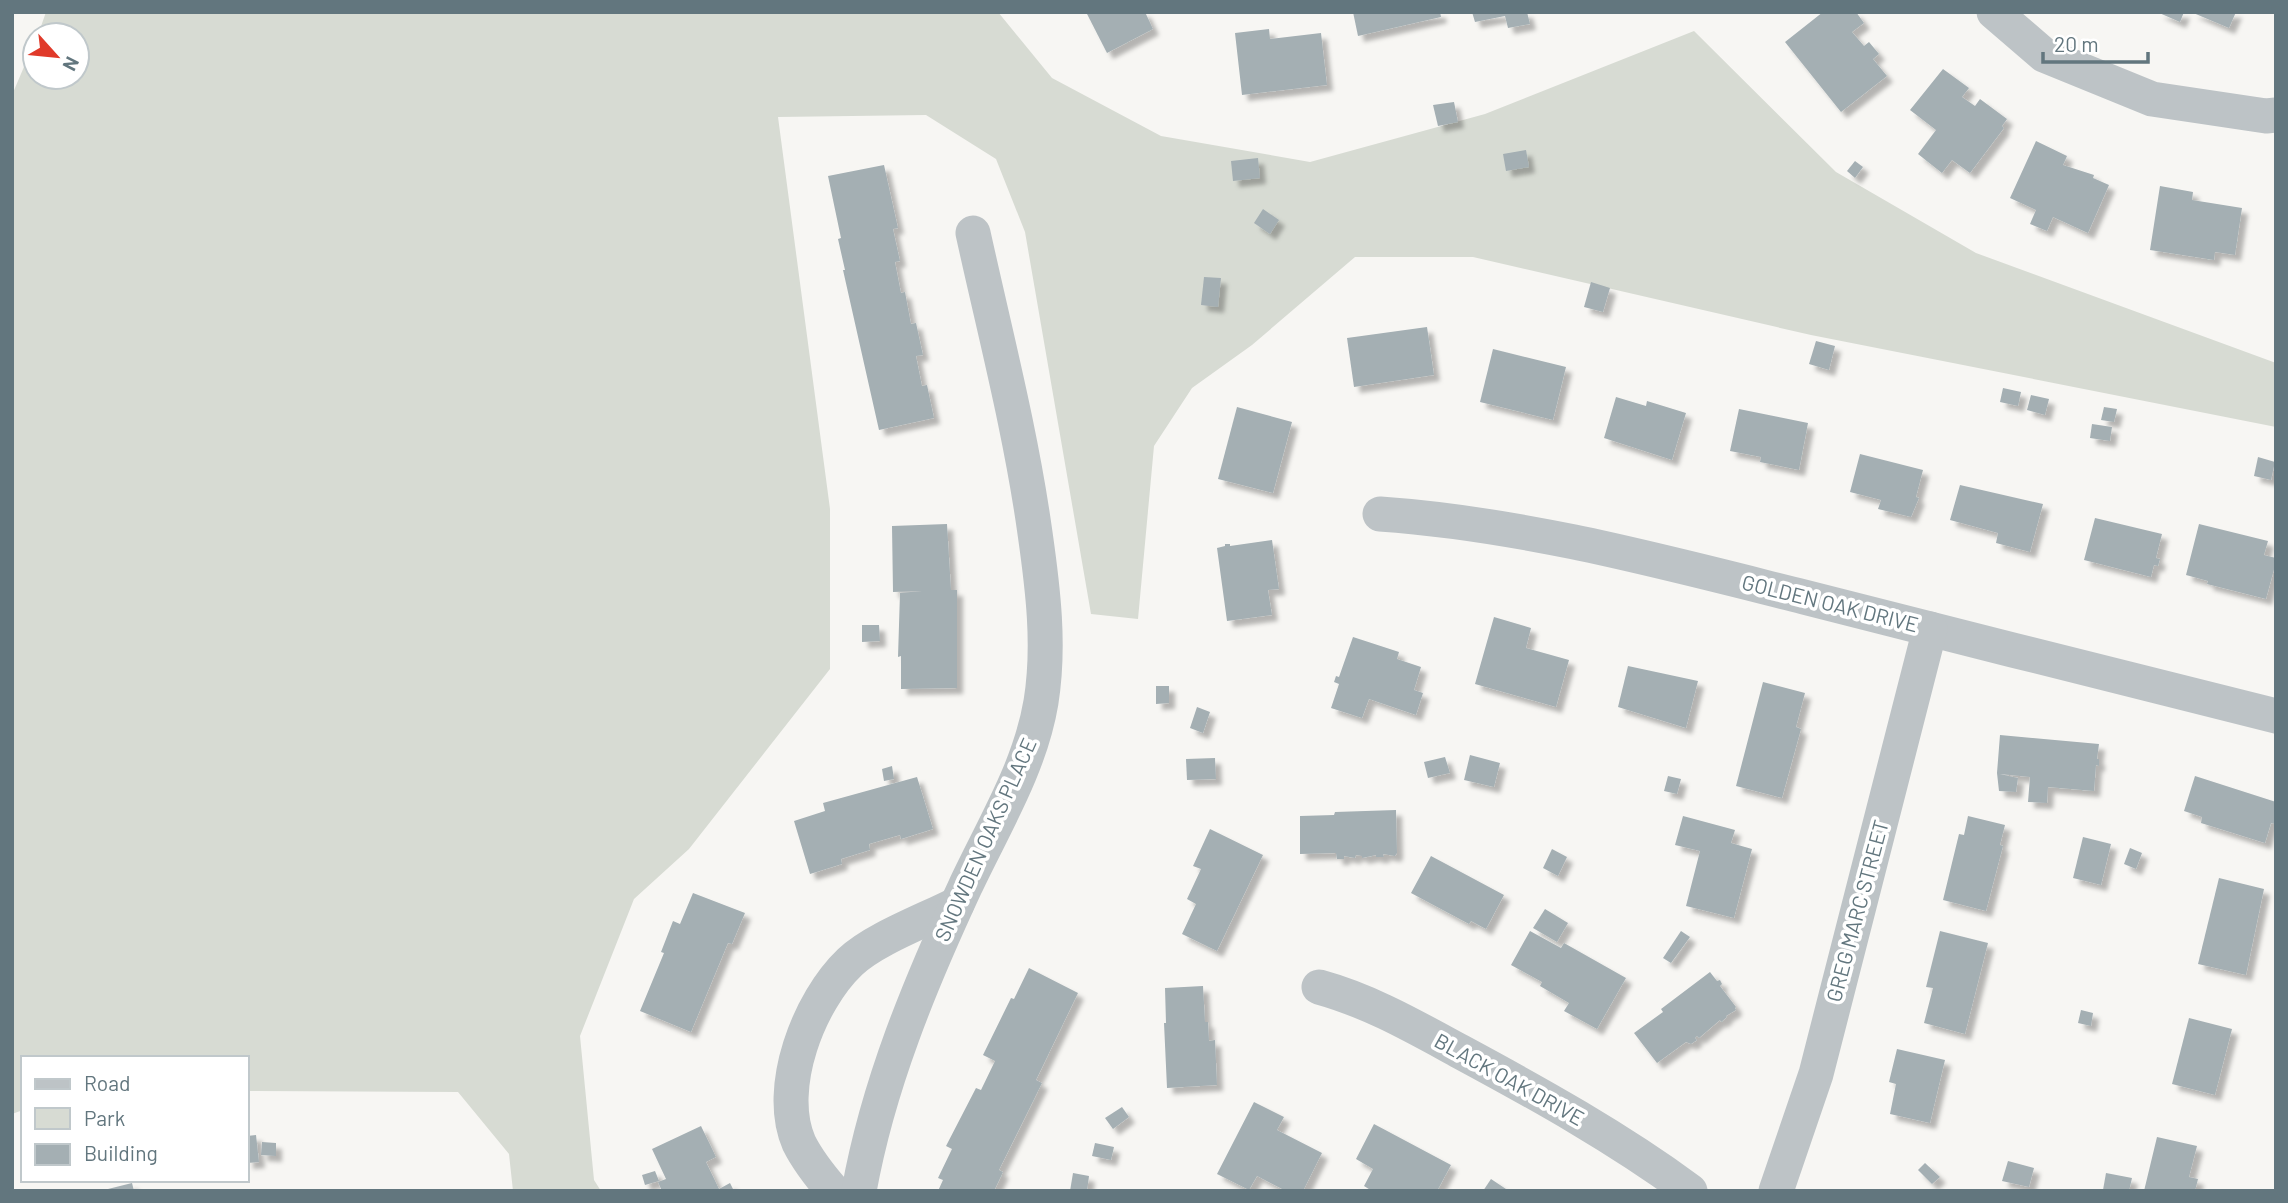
<svg xmlns="http://www.w3.org/2000/svg" width="2288" height="1203" viewBox="0 0 2288 1203" font-family="Barlow,sans-serif">
  <style>
    .green { fill: #d7dbd3 }
    .building { fill: #a4afb3; filter: url(#shadow) }
    .lines { fill: none; stroke-linecap: round; stroke-linejoin: round }
    .street { stroke: #bdc3c6; stroke-width: 35 }
    .labels { text-anchor: middle; stroke-width: 7; stroke-linejoin: round; paint-order: stroke }
    .street-label { font-size: 21px; fill: #62767e; stroke: #fff }
  </style>
  <defs>
    <filter id="shadow"><feDropShadow dx="6" dy="6" stdDeviation="2" flood-color="#0004"/></filter>
  </defs>
  <rect width="100%" height="100%" fill="#f7f6f3"/>
  <polygon class="green" points="46,12 998,12 1052,78 1161,136 1310,162 1485,114 1694,31 1836,172 1976,253 2276,363 2276,427 1811,335 1473,257 1355,257 1252,345 1192,388 1154,446 1138,619 1091,614 1025,232 996,159 926,115 778,117 830,509 830,669 689,849 634,899 580,1036 594,1180 601,1191 513,1191 509,1154 458,1092 247,1091 247,1058 23,1058 23,1110 12,1114 12,95 35,41 35,77 77,77 77,35 38,35"/>
  <g class="building">
    <polygon points="1086,12 1145,12 1153,29 1107,53"/>
    <polygon points="1353,12 1440,12 1441,17 1358,36"/>
    <polygon points="1472,12 1527,12 1530,24 1508,28 1505,16 1475,22"/>
    <polygon points="1823,12 1856,12 1864,23 1852,32 1864,46 1869,42 1879,54 1873,59 1887,76 1841,112 1785,42"/>
    <polygon points="2157,12 2184,12 2180,22"/>
    <polygon points="2191,12 2236,12 2229,28"/>
    <polygon points="1269,29 1270,39 1321,33 1327,85 1242,95 1235,33"/>
    <polygon points="1943,69 1969,88 1962,97 1975,106 1980,99 2007,119 2002,126 2004,128 1970,173 1952,160 1942,173 1918,154 1936,130 1910,110"/>
    <polygon points="1454,102 1458,122 1438,126 1433,105"/>
    <polygon points="2036,141 2067,156 2063,165 2094,175 2093,178 2109,185 2088,233 2053,217 2047,231 2030,224 2036,210 2010,198"/>
    <polygon points="1526,150 1529,167 1506,171 1503,154"/>
    <polygon points="1258,158 1260,178 1233,181 1231,161"/>
    <polygon points="1855,161 1863,167 1855,178 1847,171"/>
    <polygon points="884,165 898,228 893,229 900,261 895,262 901,293 905,292 911,324 916,323 923,355 916,356 922,386 927,385 934,418 879,430 843,270 845,270 838,239 841,238 828,176"/>
    <polygon points="2160,186 2193,192 2192,200 2242,208 2235,255 2215,252 2214,260 2150,250"/>
    <polygon points="1263,209 1279,220 1270,234 1254,223"/>
    <polygon points="1204,277 1221,278 1218,307 1201,305"/>
    <polygon points="1591,282 1610,288 1603,312 1584,307"/>
    <polygon points="1427,327 1434,375 1354,387 1347,338"/>
    <polygon points="1816,341 1835,346 1829,370 1809,364"/>
    <polygon points="1493,349 1566,367 1553,420 1480,402"/>
    <polygon points="2003,388 2021,392 2018,406 2000,402"/>
    <polygon points="2031,395 2049,399 2045,415 2027,410"/>
    <polygon points="1616,397 1646,406 1647,401 1686,413 1672,460 1604,438"/>
    <polygon points="1237,407 1292,422 1273,493 1218,479"/>
    <polygon points="2104,407 2117,409 2114,422 2101,420"/>
    <polygon points="1739,409 1808,423 1799,470 1760,462 1761,457 1730,451"/>
    <polygon points="2092,424 2112,427 2110,441 2090,438"/>
    <polygon points="1860,454 1923,470 1916,497 1919,498 1911,517 1878,509 1881,500 1850,492"/>
    <polygon points="2258,457 2275,462 2271,480 2254,476"/>
    <polygon points="1960,485 2043,504 2030,552 1996,543 1998,533 1950,520"/>
    <polygon points="2095,518 2162,534 2156,558 2160,559 2158,566 2154,565 2151,577 2084,560"/>
    <polygon points="947,524 951,590 957,590 957,688 901,689 901,656 898,657 900,593 922,591 893,592 892,526"/>
    <polygon points="2199,524 2268,541 2264,555 2276,558 2276,562 2266,599 2207,584 2208,581 2186,575"/>
    <polygon points="1272,540 1279,589 1268,590 1272,615 1227,621 1217,548 1225,546 1225,544 1230,544 1230,546"/>
    <polygon points="1494,617 1531,628 1526,648 1569,660 1556,707 1475,684"/>
    <polygon points="862,625 879,625 880,641 862,642"/>
    <polygon points="1353,637 1399,652 1397,659 1421,667 1414,690 1423,693 1416,715 1369,699 1362,718 1331,708 1339,684 1334,682 1336,676 1339,677"/>
    <polygon points="1628,666 1698,681 1686,728 1618,707"/>
    <polygon points="1763,682 1805,693 1796,727 1801,729 1782,798 1736,786"/>
    <polygon points="1156,686 1169,686 1169,703 1156,704"/>
    <polygon points="1197,707 1210,712 1203,733 1190,728"/>
    <polygon points="2000,735 2099,744 2097,759 2099,759 2099,766 2096,765 2094,791 2048,787 2047,803 2028,802 2030,777 2000,774 2018,778 2016,792 1999,791 1997,773"/>
    <polygon points="1470,755 1500,763 1494,787 1464,780"/>
    <polygon points="1445,757 1450,773 1428,778 1424,762"/>
    <polygon points="1215,758 1216,779 1187,780 1186,759"/>
    <polygon points="892,766 894,779 884,781 882,769"/>
    <polygon points="1668,776 1681,779 1677,794 1664,791"/>
    <polygon points="2195,776 2276,802 2276,821 2275,824 2271,823 2265,843 2201,823 2202,817 2184,811"/>
    <polygon points="917,777 933,829 901,839 900,835 869,844 870,850 841,859 842,864 810,874 794,821 825,811 823,803"/>
    <polygon points="1396,810 1397,853 1395,856 1383,854 1384,857 1376,857 1376,855 1362,858 1362,856 1356,855 1355,858 1344,856 1344,859 1337,859 1336,853 1300,854 1300,816 1334,815 1335,812"/>
    <polygon points="1683,816 1735,830 1731,843 1752,849 1734,918 1686,906 1700,851 1675,845"/>
    <polygon points="1968,816 2005,825 2000,845 2003,846 1986,911 1943,900 1959,834 1964,835"/>
    <polygon points="1210,829 1263,855 1217,951 1182,934 1196,904 1187,899 1201,869 1193,866"/>
    <polygon points="2083,837 2111,844 2101,885 2073,878"/>
    <polygon points="2130,848 2142,853 2136,869 2124,864"/>
    <polygon points="1552,849 1567,857 1558,876 1543,868"/>
    <polygon points="1431,856 1504,895 1486,929 1471,921 1469,924 1411,893"/>
    <polygon points="2219,878 2264,889 2246,975 2198,964"/>
    <polygon points="693,893 745,913 732,944 728,943 691,1032 640,1011 664,953 661,952 673,921 680,924"/>
    <polygon points="1545,909 1568,923 1557,942 1533,928"/>
    <polygon points="1530,931 1561,948 1564,943 1626,978 1597,1029 1564,1011 1569,1003 1540,986 1542,982 1511,965"/>
    <polygon points="1681,931 1690,937 1671,963 1663,958"/>
    <polygon points="1940,931 1988,943 1965,1034 1924,1023 1933,988 1926,987"/>
    <polygon points="1029,968 1078,993 1036,1080 1042,1083 999,1170 1003,1172 994,1191 938,1191 943,1180 938,1178 952,1149 946,1146 976,1088 981,1090 995,1061 983,1055 1011,998 1014,999"/>
    <polygon points="1710,972 1717,981 1720,980 1722,984 1720,986 1736,1007 1735,1008 1736,1010 1726,1016 1727,1017 1721,1022 1720,1020 1699,1038 1697,1036 1695,1038 1697,1040 1691,1044 1686,1042 1657,1063 1634,1033 1663,1012 1661,1009"/>
    <polygon points="1203,986 1205,1022 1208,1022 1209,1041 1215,1040 1217,1085 1167,1088 1164,1023 1166,1023 1165,988"/>
    <polygon points="2081,1010 2093,1013 2091,1026 2078,1023"/>
    <polygon points="2189,1018 2232,1029 2215,1095 2172,1084"/>
    <polygon points="1897,1049 1945,1060 1930,1123 1890,1114 1896,1084 1889,1082"/>
    <polygon points="1254,1102 1284,1117 1277,1130 1322,1153 1303,1191 1286,1191 1257,1176 1249,1190 1217,1174"/>
    <polygon points="1122,1107 1129,1117 1113,1129 1105,1118"/>
    <polygon points="1374,1124 1451,1165 1437,1191 1372,1191 1364,1186 1373,1169 1356,1159"/>
    <polygon points="701,1126 716,1157 706,1162 719,1189 730,1183 734,1191 662,1191 658,1182 666,1179 652,1149"/>
    <polygon points="256,1135 259,1162 247,1163 247,1136"/>
    <polygon points="2157,1137 2197,1146 2189,1177 2198,1179 2195,1191 2144,1191"/>
    <polygon points="262,1142 276,1143 276,1156 261,1155"/>
    <polygon points="1095,1143 1114,1147 1111,1160 1092,1156"/>
    <polygon points="2008,1161 2034,1168 2029,1187 2002,1181"/>
    <polygon points="1925,1163 1940,1177 1932,1184 1918,1170"/>
    <polygon points="655,1171 659,1181 645,1185 642,1175"/>
    <polygon points="1073,1173 1089,1176 1087,1191 1070,1191"/>
    <polygon points="2106,1173 2132,1178 2129,1191 2103,1190"/>
    <polygon points="1491,1179 1509,1191 1483,1191"/>
    <polygon points="132,1183 134,1191 104,1191 104,1190"/>
  </g>
  <g class="lines">
    <g class="street">
      <polyline points="1994,12 2044,55 2152,99 2266,116 2276,115"/>
      <path d="M 1380,514 C 1524,524 1664,562 1804,597 C 1961,637 2119,677 2276,716"/>
      <path d="M 1319,987 C 1370,1001 1415,1027 1461,1052 C 1539,1094 1618,1138 1690,1191"/>
      <path d="M 833,1191 C 820,1176 808,1161 799,1143 C 775,1088 809,1001 850,962 C 874,939 926,920 957,904"/>
      <path d="M 859,1191 C 878,1085 920,984 965,887 C 993,827 1030,768 1041,702 C 1050,646 1043,589 1035,533 C 1021,432 995,333 973,233"/>
      <polyline points="1776,1191 1816,1074 1930,629"/>
    </g>
  </g>
  <g class="labels">
    <g class="street-label">
      <text transform="translate(1830 604) rotate(14)" y="7">GOLDEN OAK DRIVE</text>
      <text transform="translate(986 840) rotate(-66)" y="7">SNOWDEN OAKS PLACE</text>
      <text transform="translate(1858 911) rotate(-75)" y="7">GREG MARC STREET</text>
      <text transform="translate(1509 1080) rotate(29)" y="7">BLACK OAK DRIVE</text>
    </g>
  </g>
  <rect width="2288" height="1203" fill="none" stroke="#62767e" stroke-width="28"/>
  <rect x="21" y="1056" width="228" height="126" fill="#ffffff" stroke="#c0c8cb" stroke-width="2"/>
  <rect x="35" y="1079" width="35" height="10" fill="#bdc3c6" stroke="#c0c8cb" stroke-width="2"/>
  <text x="84" y="1091" font-size="21" fill="#62767e">Road</text>
  <rect x="35" y="1108" width="35" height="21" fill="#d7dbd3" stroke="#c0c8cb" stroke-width="2"/>
  <text x="84" y="1126" font-size="21" fill="#62767e">Park</text>
  <rect x="35" y="1144" width="35" height="21" fill="#a4afb3" stroke="#c0c8cb" stroke-width="2"/>
  <text x="84" y="1161" font-size="21" fill="#62767e">Building</text>
  <g transform="translate(56 56) rotate(117)"><circle r="33" fill="#ffffff" stroke="#c0c8cb" stroke-width="2"/>
  <path d="M0-5L12 26L0 18L-12 26Z" fill="#e03a2a"/>
  <text y="-10" font-size="19" font-weight="bold" text-anchor="middle" fill="#62767e">N</text>
  </g>
  <path d="M2043 52v10h105v-10" fill="none" stroke="#62767e" stroke-width="3.5"/>
  <text x="2054" y="52" font-size="21" fill="#62767e" stroke="#ffffff" stroke-width="5" paint-order="stroke">20 m</text>
</svg>
